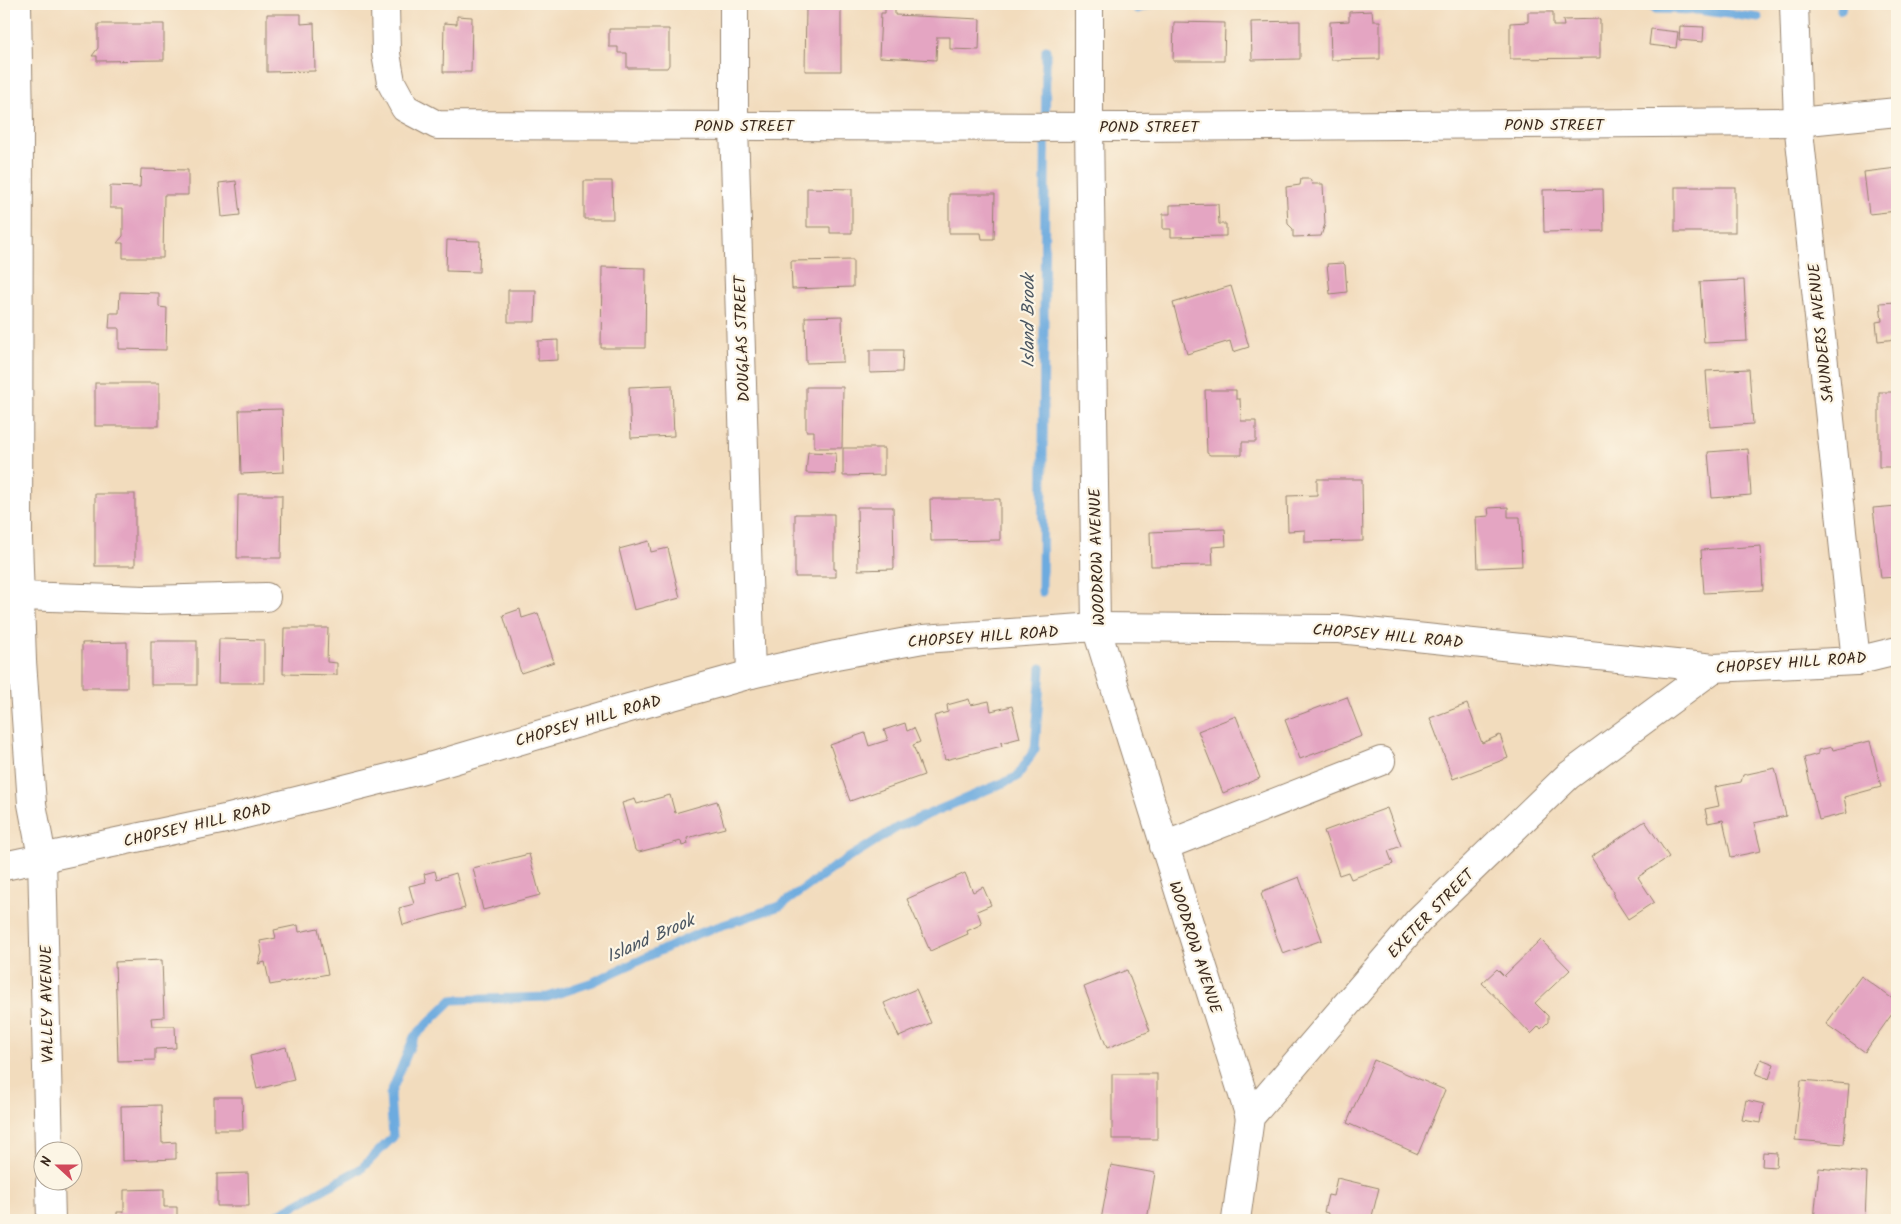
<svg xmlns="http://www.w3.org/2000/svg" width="1901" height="1224" viewBox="0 0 1901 1224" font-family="Kalam,sans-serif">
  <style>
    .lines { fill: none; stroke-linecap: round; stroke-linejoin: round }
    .stream { stroke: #6dabdf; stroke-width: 9 }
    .building { fill: #e4a5c2 }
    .minor-casing { stroke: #96836e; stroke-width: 30 }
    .minor { stroke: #fff; stroke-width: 28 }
    .labels { text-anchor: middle; stroke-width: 4.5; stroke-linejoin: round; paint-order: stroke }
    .street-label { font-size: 16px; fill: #3b2a1e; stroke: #fcf5e5 }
    .water-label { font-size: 18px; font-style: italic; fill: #4c5762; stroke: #fcf5e5 }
  </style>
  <rect width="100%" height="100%" fill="#fcf5e5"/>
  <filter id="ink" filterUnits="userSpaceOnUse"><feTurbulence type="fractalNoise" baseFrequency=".02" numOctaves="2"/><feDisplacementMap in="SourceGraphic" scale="10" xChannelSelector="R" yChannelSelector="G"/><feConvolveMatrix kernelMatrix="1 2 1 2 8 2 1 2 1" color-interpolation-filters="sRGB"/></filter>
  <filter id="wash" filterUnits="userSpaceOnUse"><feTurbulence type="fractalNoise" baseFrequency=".0096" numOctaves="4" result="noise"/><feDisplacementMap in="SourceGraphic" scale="20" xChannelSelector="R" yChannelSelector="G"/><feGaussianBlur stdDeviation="1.12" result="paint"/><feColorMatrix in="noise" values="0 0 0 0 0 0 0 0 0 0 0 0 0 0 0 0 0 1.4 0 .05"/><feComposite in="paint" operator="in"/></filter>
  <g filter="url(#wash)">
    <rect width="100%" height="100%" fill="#f2dcbd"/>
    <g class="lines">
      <g class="stream">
        <polyline points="1646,4 1656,9 1698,10 1759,18"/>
        <polyline points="1137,9 1151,4"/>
        <polyline points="1841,10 1842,4"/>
        <polyline points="1042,592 1046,50"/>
        <polyline points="277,1220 279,1214 362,1168 393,1137 390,1095 414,1037 452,1000 548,997 593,982 699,933 780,906 834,867 898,827 1017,777 1035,749 1041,668"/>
      </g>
    </g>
    <g id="blocks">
      <g class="building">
        <polygon points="832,4 841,4 841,71 805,71 806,8 832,8"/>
        <polygon points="885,5 895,5 895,15 980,19 979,50 950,49 950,37 937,37 936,60 879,57 881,13 885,13"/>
        <polygon points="1372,11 1373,21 1380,21 1380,59 1331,60 1330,22 1349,21 1349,12"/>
        <polygon points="1528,12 1553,12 1553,26 1564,26 1563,20 1600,19 1600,58 1510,59 1510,23 1528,22"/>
        <polygon points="267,14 301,14 301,24 314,23 315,71 267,72"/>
        <polygon points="457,16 472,17 471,72 443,72 444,23 457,24"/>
        <polygon points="1300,21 1300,59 1252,60 1251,22"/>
        <polygon points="1174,22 1225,23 1224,61 1173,61"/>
        <polygon points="98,24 164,24 164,60 97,61 97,56 92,56 98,48"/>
        <polygon points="1680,26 1704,27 1703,42 1679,40"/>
        <polygon points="609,29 669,29 669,65 667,68 627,68 627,53 618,53 618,47 609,47"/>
        <polygon points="1651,29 1678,32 1676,48 1649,45"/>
        <polygon points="1897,168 1897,211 1869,214 1864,172"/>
        <polygon points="141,169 188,170 188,195 164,195 163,258 123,258 123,243 117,243 123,236 123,208 110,208 110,186 140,187"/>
        <polygon points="1301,179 1310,179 1312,184 1323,184 1325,224 1321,236 1293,237 1293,229 1288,224 1286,187 1300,185"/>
        <polygon points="236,181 240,215 222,217 219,183"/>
        <polygon points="584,181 612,181 613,219 584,219"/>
        <rect x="1675" y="187" width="60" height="45"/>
        <polygon points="807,188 852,189 852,233 830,233 830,227 807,227"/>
        <polygon points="1603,189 1604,231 1544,232 1543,190"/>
        <polygon points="949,194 995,194 994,239 982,239 981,233 949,233"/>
        <polygon points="1218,204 1219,224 1226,224 1226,236 1171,237 1171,229 1163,229 1163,214 1170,214 1170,205"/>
        <polygon points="447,240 480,241 479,272 446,271"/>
        <polygon points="853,260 853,287 792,289 791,261"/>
        <polygon points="1343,263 1345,265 1347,292 1330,294 1327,264"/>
        <polygon points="602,267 646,268 645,348 601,348"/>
        <polygon points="1744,280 1747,341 1704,343 1700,282"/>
        <polygon points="1231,286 1249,347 1233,352 1230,341 1187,354 1173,303"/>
        <polygon points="508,290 536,290 535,322 508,322"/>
        <polygon points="120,292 159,293 159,307 167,308 166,350 119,349 119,328 109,328 110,313 119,313"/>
        <polygon points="1897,302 1897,339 1878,341 1876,322 1882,321 1880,303"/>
        <polygon points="842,316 843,362 806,363 805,317"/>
        <polygon points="558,340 558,360 538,361 538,341"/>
        <polygon points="870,350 903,350 902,372 870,373"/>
        <polygon points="1749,369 1753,424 1710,427 1706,371"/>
        <rect x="95" y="383" width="64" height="43"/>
        <polygon points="672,385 674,436 631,438 629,387"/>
        <polygon points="806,387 843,387 842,448 814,448 814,431 806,431"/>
        <polygon points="1205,390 1236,390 1236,399 1240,399 1241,421 1256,421 1256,442 1242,442 1242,455 1210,455 1207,453"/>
        <rect x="1879" y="392" width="18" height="75"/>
        <polygon points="282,409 284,472 241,474 239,410"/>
        <polygon points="843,448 884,448 884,475 843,476"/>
        <polygon points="1748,449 1751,495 1712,498 1708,452"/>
        <polygon points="808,452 836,453 835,474 806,473"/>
        <polygon points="1317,479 1362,479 1363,541 1305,542 1305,530 1288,531 1287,496 1317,495"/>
        <rect x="95" y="494" width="40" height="72"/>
        <polygon points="238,495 282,495 281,558 237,558"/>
        <polygon points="930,499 1000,499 1000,540 931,541"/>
        <polygon points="1897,506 1897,577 1881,578 1873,508"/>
        <polygon points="857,507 893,507 894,569 858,570"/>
        <polygon points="1508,507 1508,517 1520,517 1522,566 1478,568 1476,517 1489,516 1488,508"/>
        <polygon points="795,514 834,514 834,569 836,569 836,577 795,577"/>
        <polygon points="1225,529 1226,546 1212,547 1213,565 1151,566 1150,532"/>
        <polygon points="649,541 651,552 668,548 680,598 634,610 619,549"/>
        <polygon points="1761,546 1763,590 1704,593 1701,550"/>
        <polygon points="520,609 522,618 538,613 554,662 521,673 503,615"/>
        <polygon points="284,628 328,628 327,662 337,663 337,675 283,674"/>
        <polygon points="219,639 264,640 264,683 218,683"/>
        <rect x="151" y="641" width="46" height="44"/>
        <polygon points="127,642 127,688 82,688 82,643"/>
        <polygon points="1347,697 1362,736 1300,759 1285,720"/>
        <polygon points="969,699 971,705 989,701 991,711 1012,706 1020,738 1001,743 1002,746 945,760 934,716 948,712 947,705"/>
        <polygon points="1467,704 1482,743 1500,735 1508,758 1453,779 1430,718"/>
        <polygon points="1236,716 1260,778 1223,793 1198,731"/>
        <polygon points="905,723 907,731 914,728 920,742 913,745 924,775 850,801 830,745 865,733 869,746 888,740 884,730"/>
        <polygon points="1870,741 1881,787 1844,797 1847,813 1819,820 1804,758 1818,754 1818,750 1832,747 1833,750"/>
        <polygon points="1775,768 1786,816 1754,823 1761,851 1731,857 1723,820 1708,823 1705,809 1719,806 1715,787 1741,782 1743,775"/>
        <polygon points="670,795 675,813 717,801 725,828 687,838 688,844 682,846 681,841 639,852 635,850 622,803 635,799 637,804"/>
        <polygon points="1387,808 1401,846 1388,851 1393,864 1351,879 1348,872 1339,875 1324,831"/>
        <polygon points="1645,821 1669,857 1638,877 1654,902 1628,919 1613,896 1614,892 1591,857"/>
        <polygon points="529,854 540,895 483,910 473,868"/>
        <polygon points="435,871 437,879 456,873 465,908 403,925 399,908 414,904 409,886 426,882 424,874"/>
        <polygon points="965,873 973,892 983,887 991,905 977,911 982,924 967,931 968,934 930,951 907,899"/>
        <polygon points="1299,877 1322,940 1283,954 1261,894 1263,891"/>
        <polygon points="298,925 299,932 318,928 328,974 270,985 265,962 258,964 262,953 260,941 276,938 274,930"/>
        <polygon points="1541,940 1570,970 1535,1003 1548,1016 1548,1022 1541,1029 1539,1026 1531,1034 1482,983 1497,969 1504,976"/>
        <polygon points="162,960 164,1017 151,1018 152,1026 175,1026 176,1048 155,1049 155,1060 118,1061 115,962"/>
        <polygon points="1127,970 1150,1031 1107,1048 1084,987"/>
        <polygon points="1861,976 1897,1002 1897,1007 1865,1052 1826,1024"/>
        <polygon points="916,989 931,1023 899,1037 884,1003"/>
        <polygon points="286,1047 294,1080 257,1089 250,1056"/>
        <polygon points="1761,1059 1774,1064 1769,1079 1756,1074"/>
        <polygon points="1374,1060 1445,1090 1418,1154 1347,1123"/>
        <rect x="1112" y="1074" width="45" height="65"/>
        <polygon points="1801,1080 1849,1084 1844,1144 1795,1140"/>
        <polygon points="214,1097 242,1097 243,1130 214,1130"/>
        <polygon points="1746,1100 1764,1104 1761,1123 1742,1120"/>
        <polygon points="161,1105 162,1143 176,1142 176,1159 122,1161 121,1106"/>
        <polygon points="1763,1152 1777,1153 1776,1167 1762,1166"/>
        <polygon points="1111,1165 1155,1173 1147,1220 1101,1220"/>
        <polygon points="1819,1168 1867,1173 1865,1220 1814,1220"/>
        <polygon points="248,1173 249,1206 217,1206 217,1174"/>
        <polygon points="1337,1178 1379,1188 1371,1220 1327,1220 1328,1213 1324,1212 1328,1195 1333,1196"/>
        <polygon points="164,1189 164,1207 177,1207 177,1220 117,1220 117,1212 124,1212 124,1190"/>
      </g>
    </g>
  </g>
  <g filter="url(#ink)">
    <use href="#blocks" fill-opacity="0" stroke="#96836e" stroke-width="1"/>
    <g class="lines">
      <defs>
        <g id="minor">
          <polyline points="17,4 19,125 18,539 22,661 32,804 42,857 49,1152"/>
          <polyline points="385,4 386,54 391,82 405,108 437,125 1128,127 1798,122 1897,112"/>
          <polyline points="734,4 734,126 751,674"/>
          <polyline points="1089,4 1089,126 1096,627 1250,1117"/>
          <polyline points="1794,4 1798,122 1856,661"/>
          <polyline points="19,596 147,600 266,597"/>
          <polyline points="1164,846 1381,761"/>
          <polyline points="4,866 225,819 416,771 629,708 751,674 836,655 923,639 1096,627 1339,629 1714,668 1856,661 1897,651"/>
          <polyline points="50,1182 51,1220"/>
          <polyline points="1236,1220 1250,1117 1419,920 1568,776 1714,668"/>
        </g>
      </defs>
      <use href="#minor" class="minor-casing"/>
      <use href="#minor" class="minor"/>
    </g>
  </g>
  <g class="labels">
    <g class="street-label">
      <text x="1554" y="130">POND STREET</text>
      <text x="744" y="131">POND STREET</text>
      <text x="1149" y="132">POND STREET</text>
      <text transform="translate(1820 333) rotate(-96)" y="6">SAUNDERS AVENUE</text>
      <text transform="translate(741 339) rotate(-92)" y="6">DOUGLAS STREET</text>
      <text transform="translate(1096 557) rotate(-92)" y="6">WOODROW AVENUE</text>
      <text transform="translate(1388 635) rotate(5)" y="6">CHOPSEY HILL ROAD</text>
      <text transform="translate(983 636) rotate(-4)" y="6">CHOPSEY HILL ROAD</text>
      <text transform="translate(1791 662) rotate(-4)" y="6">CHOPSEY HILL ROAD</text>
      <text transform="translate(588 720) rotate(-16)" y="6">CHOPSEY HILL ROAD</text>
      <text transform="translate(197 824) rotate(-13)" y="6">CHOPSEY HILL ROAD</text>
      <text transform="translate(1430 913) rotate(-46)" y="6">EXETER STREET</text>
      <text transform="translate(1196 947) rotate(72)" y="6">WOODROW AVENUE</text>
      <text transform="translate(46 1004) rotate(-91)" y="6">VALLEY AVENUE</text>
    </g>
    <g class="water-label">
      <text transform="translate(1028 321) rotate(-90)" y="6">Island Brook</text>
      <text transform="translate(650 938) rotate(-24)" y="6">Island Brook</text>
    </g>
  </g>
  <rect width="1901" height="1224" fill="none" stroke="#fcf5e5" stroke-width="20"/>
  <g transform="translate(58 1166) rotate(291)"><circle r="24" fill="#fcf5e5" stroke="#afa495"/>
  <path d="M0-4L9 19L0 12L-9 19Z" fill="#d1495b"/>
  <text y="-8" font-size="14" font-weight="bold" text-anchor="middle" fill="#3b2a1e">N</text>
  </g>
</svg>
